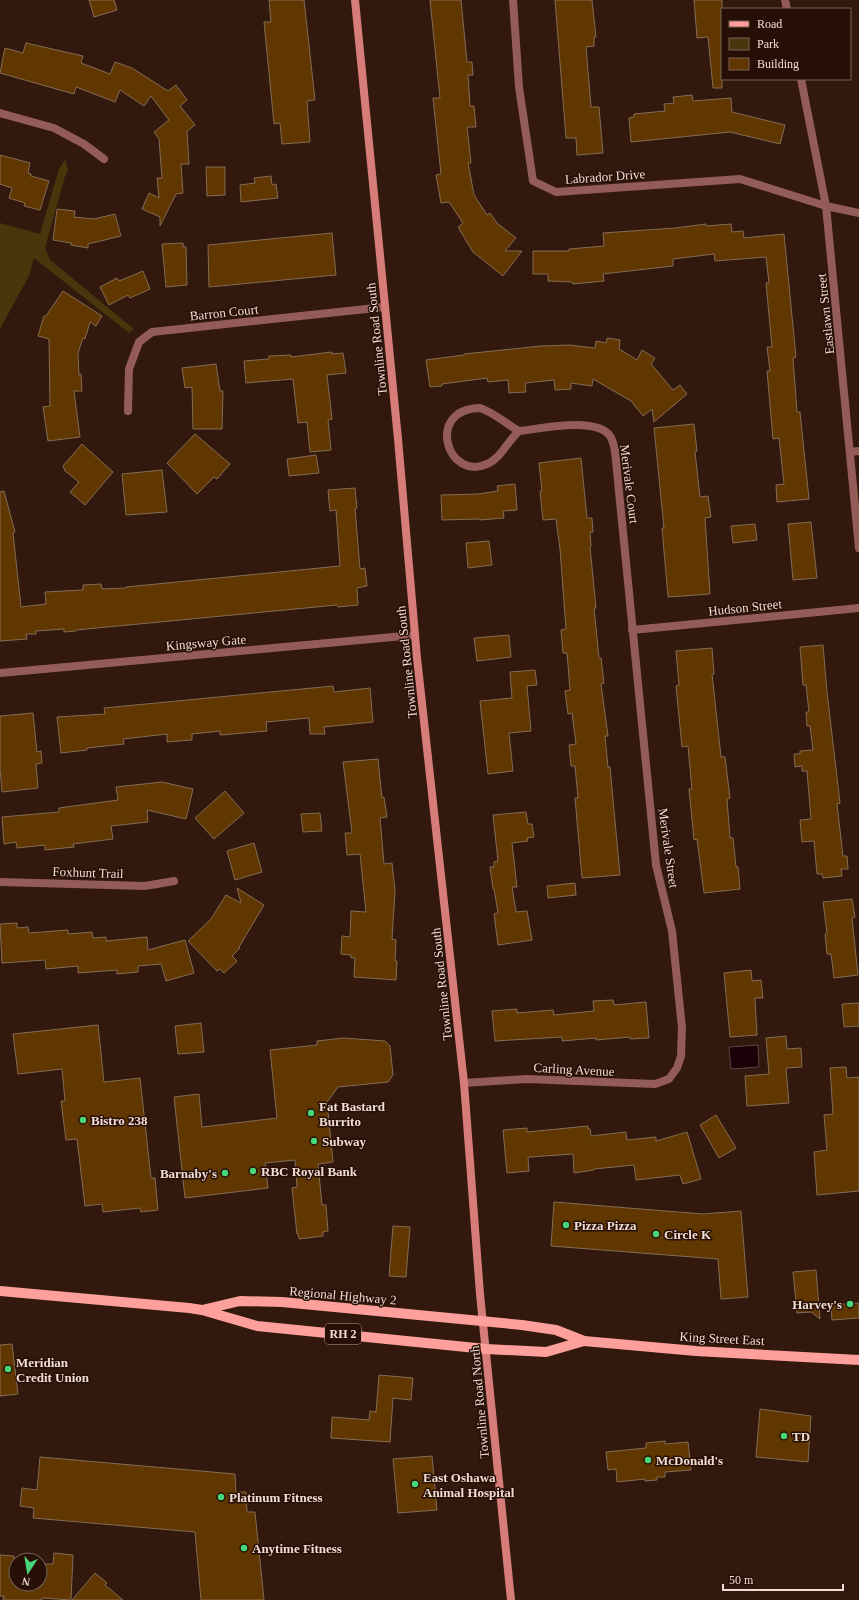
<svg xmlns="http://www.w3.org/2000/svg" width="859" height="1600" viewBox="0 0 859 1600" font-family="Georgia,serif">
  <style>
    .green { fill: #48370c }
    .water { fill: #1c0008; stroke: #5c4346 }
    .building { fill: #603700; stroke: #846c55 }
    .lines { fill: none; stroke-linecap: round; stroke-linejoin: round }
    .street { stroke: #945c59; stroke-width: 8 }
    .secondary { stroke: #d77d79; stroke-width: 8 }
    .primary { stroke: #fd9f9a; stroke-width: 10 }
    .poi-dot { fill: #47d779; stroke: #280f05; stroke-width: 1.5 }
    .labels { text-anchor: middle; stroke-width: 3; stroke-linejoin: round; paint-order: stroke }
    .shield { fill: #280f05; stroke: #b4a097; stroke-width: 1 }
    .shield-label { font-size: 12px; font-weight: bold; fill: #f0ded6 }
    .street-label { font-size: 13px; fill: #f0ded6; stroke: #280f05 }
    .poi-label { font-size: 13px; font-weight: bold; fill: #f0ded6; stroke: #280f05; text-anchor: start }
  </style>
  <rect width="100%" height="100%" fill="#32180d"/>
  <polygon class="green" points="65,160 68,170 65,176 45,248 50,260 134,329 129,333 34,258 29,276 0,329 0,223 40,234 59,169"/>
  <polygon class="water" points="758,1045 759,1067 731,1069 729,1047"/>
  <g class="building">
    <polygon points="89,0 114,0 117,10 94,17"/>
    <polygon points="269,0 304,0 315,100 307,101 310,142 282,144 280,123 274,124 264,22 271,22"/>
    <polygon points="430,0 461,0 467,62 472,62 473,75 468,75 470,106 474,106 476,127 467,127 471,163 468,163 474,195 487,215 490,213 497,223 516,238 505,251 522,251 503,276 473,252 458,227 463,223 449,202 441,203 436,175 441,174 433,98 440,98"/>
    <polygon points="555,0 592,0 596,37 594,37 594,46 586,47 591,107 599,107 603,153 577,155 576,138 566,138"/>
    <polygon points="694,0 722,0 722,88 713,88 708,37 697,38"/>
    <polygon points="26,43 83,56 81,63 110,74 115,62 132,68 168,91 176,85 187,100 180,106 195,125 187,131 189,164 181,164 183,193 176,194 160,226 160,217 142,209 149,193 159,198 157,178 162,178 159,139 154,132 169,120 151,96 144,106 120,90 115,102 76,87 74,94 0,73 5,48 23,53"/>
    <polygon points="692,95 693,101 731,98 732,112 785,125 780,144 730,132 631,142 629,118 634,117 634,114 665,111 664,104 674,103 673,97"/>
    <polygon points="0,155 30,163 28,173 31,174 31,176 49,181 40,210 24,206 25,203 9,198 12,188 0,184"/>
    <polygon points="206,167 225,167 225,195 207,196"/>
    <polygon points="271,176 272,185 276,184 278,198 241,202 240,185 255,183 254,178"/>
    <polygon points="57,209 75,211 74,217 94,219 115,214 121,236 88,244 88,248 71,245 71,243 53,240"/>
    <polygon points="706,224 706,226 731,224 732,232 743,231 744,238 784,234 796,357 793,358 797,412 800,412 809,499 777,502 776,485 784,484 779,438 773,439 767,371 770,371 767,347 772,347 766,283 769,283 766,257 715,261 714,254 673,259 673,266 603,274 604,281 573,284 572,282 548,281 548,274 533,274 533,251 569,251 569,249 604,246 603,233 675,228"/>
    <polygon points="332,233 336,275 209,287 208,245"/>
    <polygon points="183,243 183,247 186,247 187,285 166,287 162,244"/>
    <polygon points="143,271 150,289 130,298 128,295 109,305 100,287 117,278 119,281"/>
    <polygon points="63,291 102,316 96,326 90,322 85,339 83,338 78,353 79,375 81,374 82,391 74,391 80,437 48,441 43,407 50,406 49,339 38,336 44,316 46,316"/>
    <polygon points="607,338 620,340 619,349 637,360 642,350 655,358 651,364 673,390 680,385 687,394 654,422 652,409 643,416 631,401 593,379 592,386 571,383 571,389 555,390 554,380 525,383 526,392 509,393 508,380 488,382 487,378 442,384 442,386 430,387 426,360 464,355 464,354 541,346 569,345 595,348 596,341 606,343"/>
    <polygon points="332,352 332,354 343,353 346,373 327,375 332,419 328,420 331,450 310,452 307,422 298,423 293,379 246,383 244,361 269,359 269,356 291,355 291,357"/>
    <polygon points="216,364 220,391 223,391 222,429 193,429 192,387 185,388 182,368"/>
    <polygon points="694,424 697,451 695,452 700,497 708,496 711,517 705,518 710,594 668,597 662,528 664,528 654,428"/>
    <polygon points="195,434 230,464 217,479 214,477 197,494 167,463"/>
    <polygon points="82,444 113,472 85,505 70,492 79,482 65,471 63,466"/>
    <polygon points="316,455 319,473 289,476 287,459"/>
    <polygon points="581,458 587,518 592,518 593,532 590,532 591,546 590,547 596,608 594,608 599,658 601,658 604,683 601,684 608,736 605,736 608,767 610,767 620,875 582,878 575,798 578,798 575,766 571,766 569,745 576,744 572,713 568,714 565,691 570,690 567,653 563,653 561,630 566,629 560,549 556,519 543,520 540,491 542,491 539,463"/>
    <polygon points="162,470 167,512 126,515 122,474"/>
    <polygon points="515,484 517,510 503,511 504,518 480,520 480,519 442,520 441,495 478,494 498,491 497,486"/>
    <polygon points="355,488 357,508 355,509 360,569 365,568 367,586 357,588 358,605 338,607 337,605 76,630 76,631 64,632 64,629 36,631 36,634 26,634 27,639 0,641 0,492 4,491 15,532 13,533 21,607 46,604 45,592 83,590 83,585 101,584 102,589 126,588 126,587 340,566 336,510 330,511 328,490"/>
    <polygon points="811,522 817,578 793,580 788,524"/>
    <polygon points="755,524 757,540 733,543 731,526"/>
    <polygon points="489,541 492,565 468,568 466,543"/>
    <polygon points="509,635 511,657 477,661 474,638"/>
    <polygon points="823,645 827,692 840,803 837,804 843,856 847,856 848,869 841,869 842,876 823,878 822,874 817,874 814,841 802,842 800,820 811,819 807,771 802,771 802,766 795,767 794,754 800,754 800,751 813,750 810,726 807,726 806,712 809,712 806,685 803,685 800,647"/>
    <polygon points="712,648 714,674 712,674 721,757 725,757 730,798 727,799 730,838 733,838 736,867 738,867 740,889 704,893 697,839 694,840 689,789 692,789 688,746 682,747 676,686 679,685 676,651"/>
    <polygon points="535,670 537,685 527,686 531,731 509,733 513,771 488,774 480,701 512,698 510,672"/>
    <polygon points="333,686 334,692 370,688 373,722 324,727 325,734 310,734 309,718 266,722 267,731 220,735 220,731 192,734 192,740 167,742 167,734 123,739 124,744 87,748 87,750 61,753 57,717 105,714 104,708"/>
    <polygon points="33,713 37,752 41,751 42,763 36,764 38,788 2,792 0,768 0,716"/>
    <polygon points="378,759 382,798 384,797 387,817 380,818 384,864 392,863 395,891 392,939 396,940 395,961 397,961 396,980 354,977 355,958 351,958 351,955 341,954 342,936 350,937 351,911 366,912 360,854 347,855 345,833 352,833 343,762"/>
    <polygon points="162,782 193,789 186,819 147,810 148,822 111,826 113,839 73,844 74,847 45,850 45,845 17,848 16,842 4,844 2,817 59,812 59,808 118,800 116,787"/>
    <polygon points="225,791 244,813 214,839 195,818"/>
    <polygon points="526,812 528,824 532,824 534,837 527,838 528,841 512,843 517,887 512,887 516,912 527,911 532,940 498,945 494,914 498,913 494,889 493,889 490,867 494,867 494,862 498,861 493,815"/>
    <polygon points="320,813 322,831 303,832 301,814"/>
    <polygon points="254,843 262,872 235,880 227,851"/>
    <polygon points="575,883 576,895 548,898 547,886"/>
    <polygon points="237,888 264,905 239,947 240,948 232,956 237,961 224,973 220,969 217,971 188,941 211,919 226,895 241,903"/>
    <polygon points="852,899 855,917 852,918 858,975 834,978 831,954 827,954 825,934 827,933 823,902"/>
    <polygon points="17,923 17,928 28,927 29,933 68,930 68,934 92,932 93,938 106,937 106,941 147,937 148,950 185,940 194,973 166,981 161,964 138,966 138,972 117,974 117,970 78,973 78,966 46,969 45,960 2,963 0,924"/>
    <polygon points="751,970 752,981 761,980 763,998 755,998 757,1035 730,1037 724,973"/>
    <polygon points="613,1000 614,1005 646,1002 649,1038 630,1039 630,1037 596,1040 596,1038 562,1041 562,1037 495,1041 492,1011 517,1009 517,1013 553,1010 554,1015 594,1011 593,1001"/>
    <polygon points="859,1003 859,1026 844,1027 842,1004"/>
    <polygon points="201,1023 204,1052 178,1054 175,1026"/>
    <polygon points="98,1025 104,1082 140,1078 151,1178 155,1178 158,1210 141,1212 140,1208 103,1212 102,1204 85,1206 77,1139 66,1140 61,1101 65,1101 62,1069 18,1074 13,1034"/>
    <polygon points="786,1036 787,1049 801,1048 802,1067 786,1068 789,1103 747,1106 745,1076 769,1074 766,1038"/>
    <polygon points="344,1038 385,1041 390,1046 393,1075 388,1082 338,1087 327,1102 333,1162 318,1164 322,1205 326,1205 328,1231 323,1232 323,1236 299,1239 298,1234 297,1234 292,1188 297,1187 295,1160 265,1163 268,1188 185,1198 174,1097 199,1094 202,1127 277,1118 270,1050 317,1045 317,1041"/>
    <polygon points="846,1067 847,1078 859,1077 859,1191 817,1195 814,1152 827,1150 824,1115 833,1114 830,1068"/>
    <polygon points="716,1115 736,1148 719,1158 700,1125"/>
    <polygon points="588,1126 588,1129 590,1129 591,1136 626,1132 627,1140 656,1137 656,1141 687,1132 701,1179 683,1184 680,1175 636,1180 634,1165 594,1169 594,1170 574,1173 573,1154 530,1157 528,1158 529,1171 507,1173 503,1130 527,1128 527,1132"/>
    <polygon points="554,1202 703,1214 741,1211 748,1297 721,1299 718,1259 551,1246"/>
    <polygon points="393,1226 410,1227 406,1277 389,1276"/>
    <polygon points="816,1270 820,1319 811,1312 797,1313 793,1272"/>
    <polygon points="859,1303 859,1318 832,1320 831,1305"/>
    <polygon points="12,1344 18,1394 0,1396 0,1345"/>
    <polygon points="379,1375 413,1378 411,1400 393,1398 390,1442 331,1438 332,1417 369,1420 370,1411 376,1412"/>
    <polygon points="760,1409 811,1416 808,1462 756,1457"/>
    <polygon points="665,1441 665,1444 688,1442 691,1470 665,1472 665,1477 657,1477 657,1480 645,1481 645,1479 617,1482 616,1469 608,1470 606,1452 646,1448 646,1443"/>
    <polygon points="432,1456 437,1510 398,1513 393,1459"/>
    <polygon points="40,1457 235,1474 236,1492 246,1492 247,1512 255,1512 264,1600 201,1600 195,1532 33,1518 34,1508 20,1506 22,1488 37,1490"/>
    <polygon points="54,1553 73,1555 71,1600 42,1598 42,1600 3,1600 4,1596 0,1596 0,1555 14,1556 14,1564 16,1565 16,1584 40,1584 40,1564 53,1564"/>
    <polygon points="95,1573 107,1583 105,1585 123,1600 72,1600"/>
  </g>
  <g class="lines">
    <g class="street">
      <polyline points="513,0 519,87 533,181 556,192 740,179 826,206 859,213"/>
      <polyline points="785,0 787,9"/>
      <polyline points="801,79 826,206 859,548"/>
      <polyline points="0,113 54,128 84,144 104,159"/>
      <path d="M 480,408 C 495,413 506,424 519,431 C 508,441 500,459 487,464 C 447,482 425,409 480,408 Z"/>
      <polyline points="128,411 129,369 139,342 152,332 385,307"/>
      <polyline points="850,452 859,451"/>
      <polyline points="632,630 859,608"/>
      <polyline points="0,673 415,635"/>
      <polyline points="0,882 145,886 174,881"/>
      <path d="M 464,1083 L 526,1079 L 655,1084 L 669,1079 L 677,1068 L 681,1056 L 682,1028 L 672,931 L 656,865 L 615,451 C 614,447 613,440 610,436 C 596,416 540,429 519,431"/>
    </g>
    <polyline class="secondary" points="355,0 398,439 417,658 464,1083 480,1294 511,1600"/>
    <g class="primary">
      <polyline points="0,1291 189,1308 202,1310 257,1326 486,1349 546,1352 584,1341"/>
      <polyline points="202,1310 240,1301 282,1302 522,1325 556,1330 584,1341 696,1351 859,1360"/>
    </g>
  </g>
  <g class="poi-dot">
    <circle cx="311" cy="1113" r="4"/>
    <circle cx="83" cy="1120" r="4"/>
    <circle cx="314" cy="1141" r="4"/>
    <circle cx="253" cy="1171" r="4"/>
    <circle cx="225" cy="1173" r="4"/>
    <circle cx="566" cy="1225" r="4"/>
    <circle cx="656" cy="1234" r="4"/>
    <circle cx="850" cy="1304" r="4"/>
    <circle cx="8" cy="1369" r="4"/>
    <circle cx="784" cy="1436" r="4"/>
    <circle cx="648" cy="1460" r="4"/>
    <circle cx="415" cy="1484" r="4"/>
    <circle cx="221" cy="1497" r="4"/>
    <circle cx="244" cy="1548" r="4"/>
  </g>
  <g class="labels">
    <rect class="shield" x="325" y="1324" width="36" height="20" rx="3"/>
    <g class="shield-label">
      <text x="343" y="1338">RH 2</text>
    </g>
    <g class="street-label">
      <text transform="translate(605 176) rotate(-4)" y="5">Labrador Drive</text>
      <text transform="translate(224 312) rotate(-6)" y="5">Barron Court</text>
      <text transform="translate(825 314) rotate(-96)" y="5">Eastlawn Street</text>
      <text transform="translate(376 339) rotate(-96)" y="5">Townline Road South</text>
      <text transform="translate(630 484) rotate(83)" y="5">Merivale Court</text>
      <text transform="translate(745 607) rotate(-6)" y="5">Hudson Street</text>
      <text transform="translate(206 642) rotate(-5)" y="5">Kingsway Gate</text>
      <text transform="translate(406 662) rotate(-96)" y="5">Townline Road South</text>
      <text transform="translate(669 848) rotate(82)" y="5">Merivale Street</text>
      <text transform="translate(88 872) rotate(2)" y="5">Foxhunt Trail</text>
      <text transform="translate(441 984) rotate(-96)" y="5">Townline Road South</text>
      <text transform="translate(574 1069) rotate(3)" y="5">Carling Avenue</text>
      <text transform="translate(343 1295) rotate(5)" y="5">Regional Highway 2</text>
      <text transform="translate(722 1338) rotate(3)" y="5">King Street East</text>
      <text transform="translate(479 1402) rotate(-95)" y="5">Townline Road North</text>
    </g>
    <g class="poi-label">
      <text x="319" y="1111">Fat Bastard<tspan x="319" dy="15">Burrito</tspan></text>
      <text x="91" y="1125">Bistro 238</text>
      <text x="322" y="1146">Subway</text>
      <text x="261" y="1176">RBC Royal Bank</text>
      <text x="217" y="1178" text-anchor="end">Barnaby's</text>
      <text x="574" y="1230">Pizza Pizza</text>
      <text x="664" y="1239">Circle K</text>
      <text x="842" y="1309" text-anchor="end">Harvey's</text>
      <text x="16" y="1367">Meridian<tspan x="16" dy="15">Credit Union</tspan></text>
      <text x="792" y="1441">TD</text>
      <text x="656" y="1465">McDonald's</text>
      <text x="423" y="1482">East Oshawa<tspan x="423" dy="15">Animal Hospital</tspan></text>
      <text x="229" y="1502">Platinum Fitness</text>
      <text x="252" y="1553">Anytime Fitness</text>
    </g>
  </g>
  <rect x="721" y="8" width="130" height="72" fill="#280f05" stroke="#786259"/>
  <rect x="729" y="21" width="20" height="6" fill="#fd9f9a" stroke="#786259"/>
  <text x="757" y="28" font-size="12" fill="#f0ded6">Road</text>
  <rect x="729" y="38" width="20" height="12" fill="#48370c" stroke="#786259"/>
  <text x="757" y="48" font-size="12" fill="#f0ded6">Park</text>
  <rect x="729" y="58" width="20" height="12" fill="#603700" stroke="#786259"/>
  <text x="757" y="68" font-size="12" fill="#f0ded6">Building</text>
  <g transform="translate(28 1572) rotate(192)"><circle r="19" fill="#280f05" stroke="#786259"/>
  <path d="M0-3L7 15L0 10L-7 15Z" fill="#47d779"/>
  <text y="-6" font-size="11" font-weight="bold" text-anchor="middle" fill="#f0ded6">N</text>
  </g>
  <path d="M723 1584v6h120v-6" fill="none" stroke="#f0ded6" stroke-width="2"/>
  <text x="729" y="1584" font-size="12" fill="#f0ded6" stroke="#280f05" stroke-width="3" paint-order="stroke">50 m</text>
</svg>
